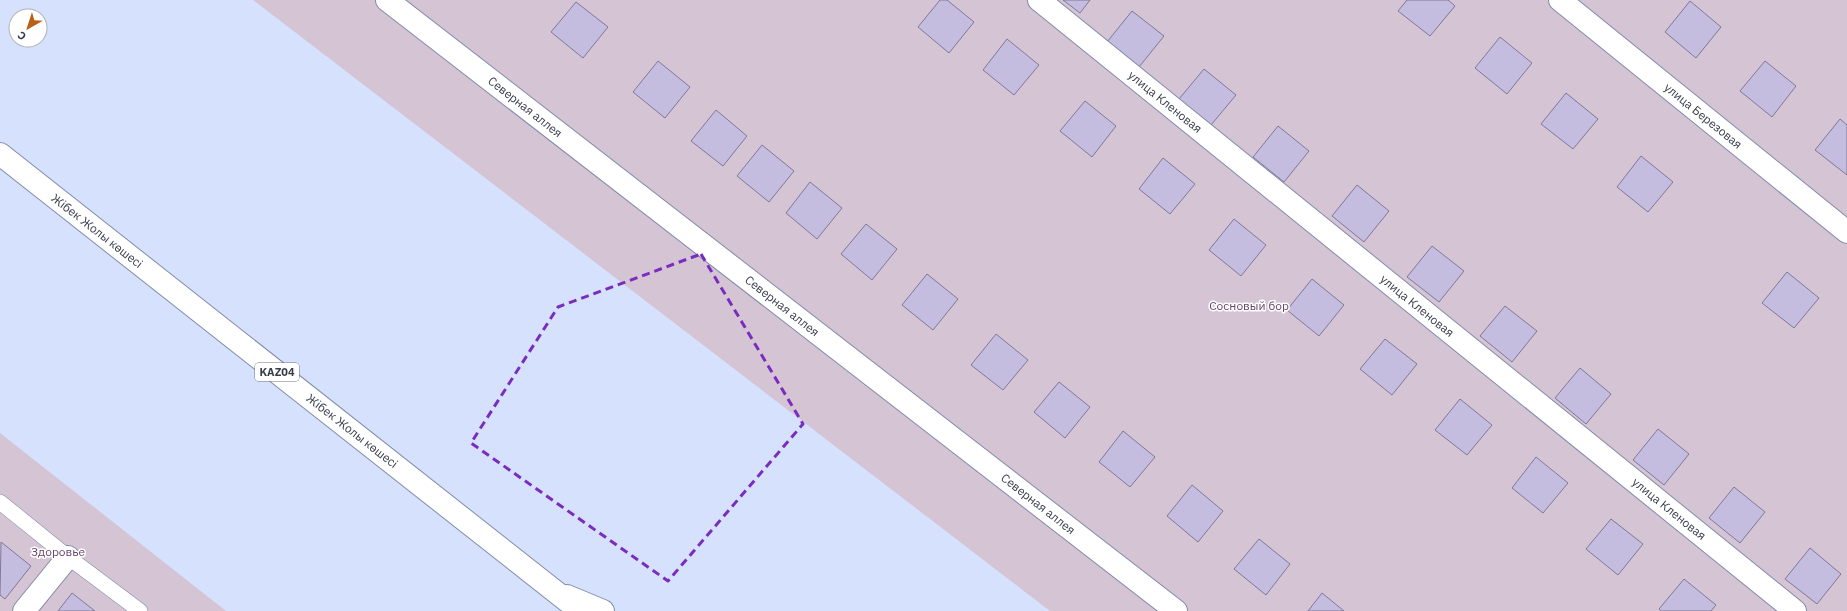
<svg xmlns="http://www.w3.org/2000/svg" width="1847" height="611" viewBox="0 0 1847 611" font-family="'IBM Plex Sans',sans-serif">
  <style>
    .green { fill: #d4c4d4 }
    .building { fill: #c5bddf; stroke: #807898 }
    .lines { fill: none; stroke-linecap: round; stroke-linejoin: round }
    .service-casing { stroke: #808cab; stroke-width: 16 }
    .minor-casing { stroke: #808cab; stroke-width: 24 }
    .trunk-casing { stroke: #808cab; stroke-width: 24 }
    .service { stroke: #fff; stroke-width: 15 }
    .minor { stroke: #fff; stroke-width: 22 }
    .trunk { stroke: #fff; stroke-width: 22 }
    .marked { fill: none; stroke: #7b2cbf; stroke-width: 3; stroke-dasharray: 8 5; stroke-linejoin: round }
    .labels { text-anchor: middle; stroke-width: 3; stroke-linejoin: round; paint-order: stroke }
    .shield { fill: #fff; stroke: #737780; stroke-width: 1 }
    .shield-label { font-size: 11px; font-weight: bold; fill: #373d4a }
    .street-label { font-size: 12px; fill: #373d4a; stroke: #fff }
    .park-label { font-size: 12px; fill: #674568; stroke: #fff }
  </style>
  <rect width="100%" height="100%" fill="#d6e2fd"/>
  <g class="green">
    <polygon points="253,0 1847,0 1847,611 1050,611"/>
    <polygon points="0,433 226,611 0,611"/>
  </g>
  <g class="building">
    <polygon points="940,0 947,0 974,22 949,53 918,27"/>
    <polygon points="1063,0 1090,0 1080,13"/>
    <polygon points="1407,0 1448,0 1455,6 1430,36 1398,11"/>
    <polygon points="1690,1 1721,27 1696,58 1665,32"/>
    <polygon points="576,2 608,27 583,58 551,32"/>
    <polygon points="1132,11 1164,36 1139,67 1107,42"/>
    <polygon points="1500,37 1532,63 1507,94 1475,68"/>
    <polygon points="1007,39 1039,65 1014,95 983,70"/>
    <polygon points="658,61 690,87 665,118 633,92"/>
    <polygon points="1765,61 1796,86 1772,117 1740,91"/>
    <polygon points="1204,69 1236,95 1211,125 1179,99"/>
    <polygon points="1566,93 1598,119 1573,149 1541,124"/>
    <polygon points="1085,101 1116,126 1092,157 1060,131"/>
    <polygon points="716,110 747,136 723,166 691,141"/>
    <polygon points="1840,119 1847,125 1847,175 1815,150"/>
    <polygon points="1278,126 1309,151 1284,182 1253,157"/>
    <polygon points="762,145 794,171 769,202 737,176"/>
    <polygon points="1641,156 1673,182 1648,212 1617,187"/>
    <polygon points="1163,158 1195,184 1170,214 1139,189"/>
    <polygon points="810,182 842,208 817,239 786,213"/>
    <polygon points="1357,185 1389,211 1364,242 1332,216"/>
    <polygon points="1234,219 1266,245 1241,276 1209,250"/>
    <polygon points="866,224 897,249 872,280 841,254"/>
    <polygon points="1432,246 1464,271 1439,302 1407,277"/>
    <polygon points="1787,272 1819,298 1794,328 1762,303"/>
    <polygon points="927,274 958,299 933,330 902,305"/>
    <polygon points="1312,279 1344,305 1319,336 1287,310"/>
    <polygon points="1505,306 1537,331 1512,362 1480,336"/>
    <polygon points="996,334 1028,360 1003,390 971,365"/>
    <polygon points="1385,339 1417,364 1392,395 1360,369"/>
    <polygon points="1580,368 1611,394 1586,424 1555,398"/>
    <polygon points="1059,382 1090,407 1065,438 1034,412"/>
    <polygon points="1460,399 1492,425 1467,455 1435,430"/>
    <polygon points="1658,429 1689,454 1664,485 1633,460"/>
    <polygon points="1123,431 1155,457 1130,487 1099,462"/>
    <polygon points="1536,457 1568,483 1543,513 1512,488"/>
    <polygon points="1192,485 1223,511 1198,542 1167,516"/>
    <polygon points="1734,487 1765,512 1740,543 1709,518"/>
    <polygon points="1611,519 1643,544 1618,575 1586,549"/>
    <polygon points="1259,539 1290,564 1266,595 1234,569"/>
    <polygon points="1,542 31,566 5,599 0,595"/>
    <polygon points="1810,548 1841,574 1817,604 1785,579"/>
    <polygon points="1684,579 1716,605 1711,611 1661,611 1659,609"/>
    <polygon points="72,593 95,611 58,611"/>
    <polygon points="1322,593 1344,611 1308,611"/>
  </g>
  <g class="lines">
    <defs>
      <polyline id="service" points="0,502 68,557 140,611"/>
      <g id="minor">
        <polyline points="387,0 1176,611"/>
        <polyline points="1039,0 1795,611"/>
        <polyline points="1560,0 1847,232"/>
        <polyline points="24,611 68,557"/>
      </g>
      <g id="trunk">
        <polyline points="0,154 580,611"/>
        <polyline points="567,596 603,611"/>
      </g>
    </defs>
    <use href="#service" class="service-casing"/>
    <use href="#minor" class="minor-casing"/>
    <use href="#trunk" class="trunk-casing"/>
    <use href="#service" class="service"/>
    <use href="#minor" class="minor"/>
    <use href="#trunk" class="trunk"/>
  </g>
  <path class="marked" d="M 701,254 L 803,424 L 668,581 L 471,443 L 558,307 Z"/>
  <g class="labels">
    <rect class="shield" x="255" y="363" width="44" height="18" rx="3"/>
    <g class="shield-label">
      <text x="277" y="376">KАZ04</text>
    </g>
    <g class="street-label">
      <text transform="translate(1165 102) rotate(39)" y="4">улица Кленовая</text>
      <text transform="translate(525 107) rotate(38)" y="4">Северная аллея</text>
      <text transform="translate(1703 116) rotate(39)" y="4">улица Березовая</text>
      <text transform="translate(97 231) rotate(38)" y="4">Жібек Жолы көшесі</text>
      <text transform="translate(782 306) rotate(38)" y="4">Северная аллея</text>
      <text transform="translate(1417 306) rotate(39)" y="4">улица Кленовая</text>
      <text transform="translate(352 431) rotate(38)" y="4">Жібек Жолы көшесі</text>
      <text transform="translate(1038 504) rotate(38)" y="4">Северная аллея</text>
      <text transform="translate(1669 509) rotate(39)" y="4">улица Кленовая</text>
    </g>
    <g class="park-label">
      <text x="1249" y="310">Сосновый бор</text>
      <text x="58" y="556">Здоровье</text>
    </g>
  </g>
  <g transform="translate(28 28) rotate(219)"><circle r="19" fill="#ffffff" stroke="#afb1b7"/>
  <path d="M0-3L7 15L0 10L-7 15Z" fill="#bd5e15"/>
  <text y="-6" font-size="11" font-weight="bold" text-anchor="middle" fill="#373d4a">С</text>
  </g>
</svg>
